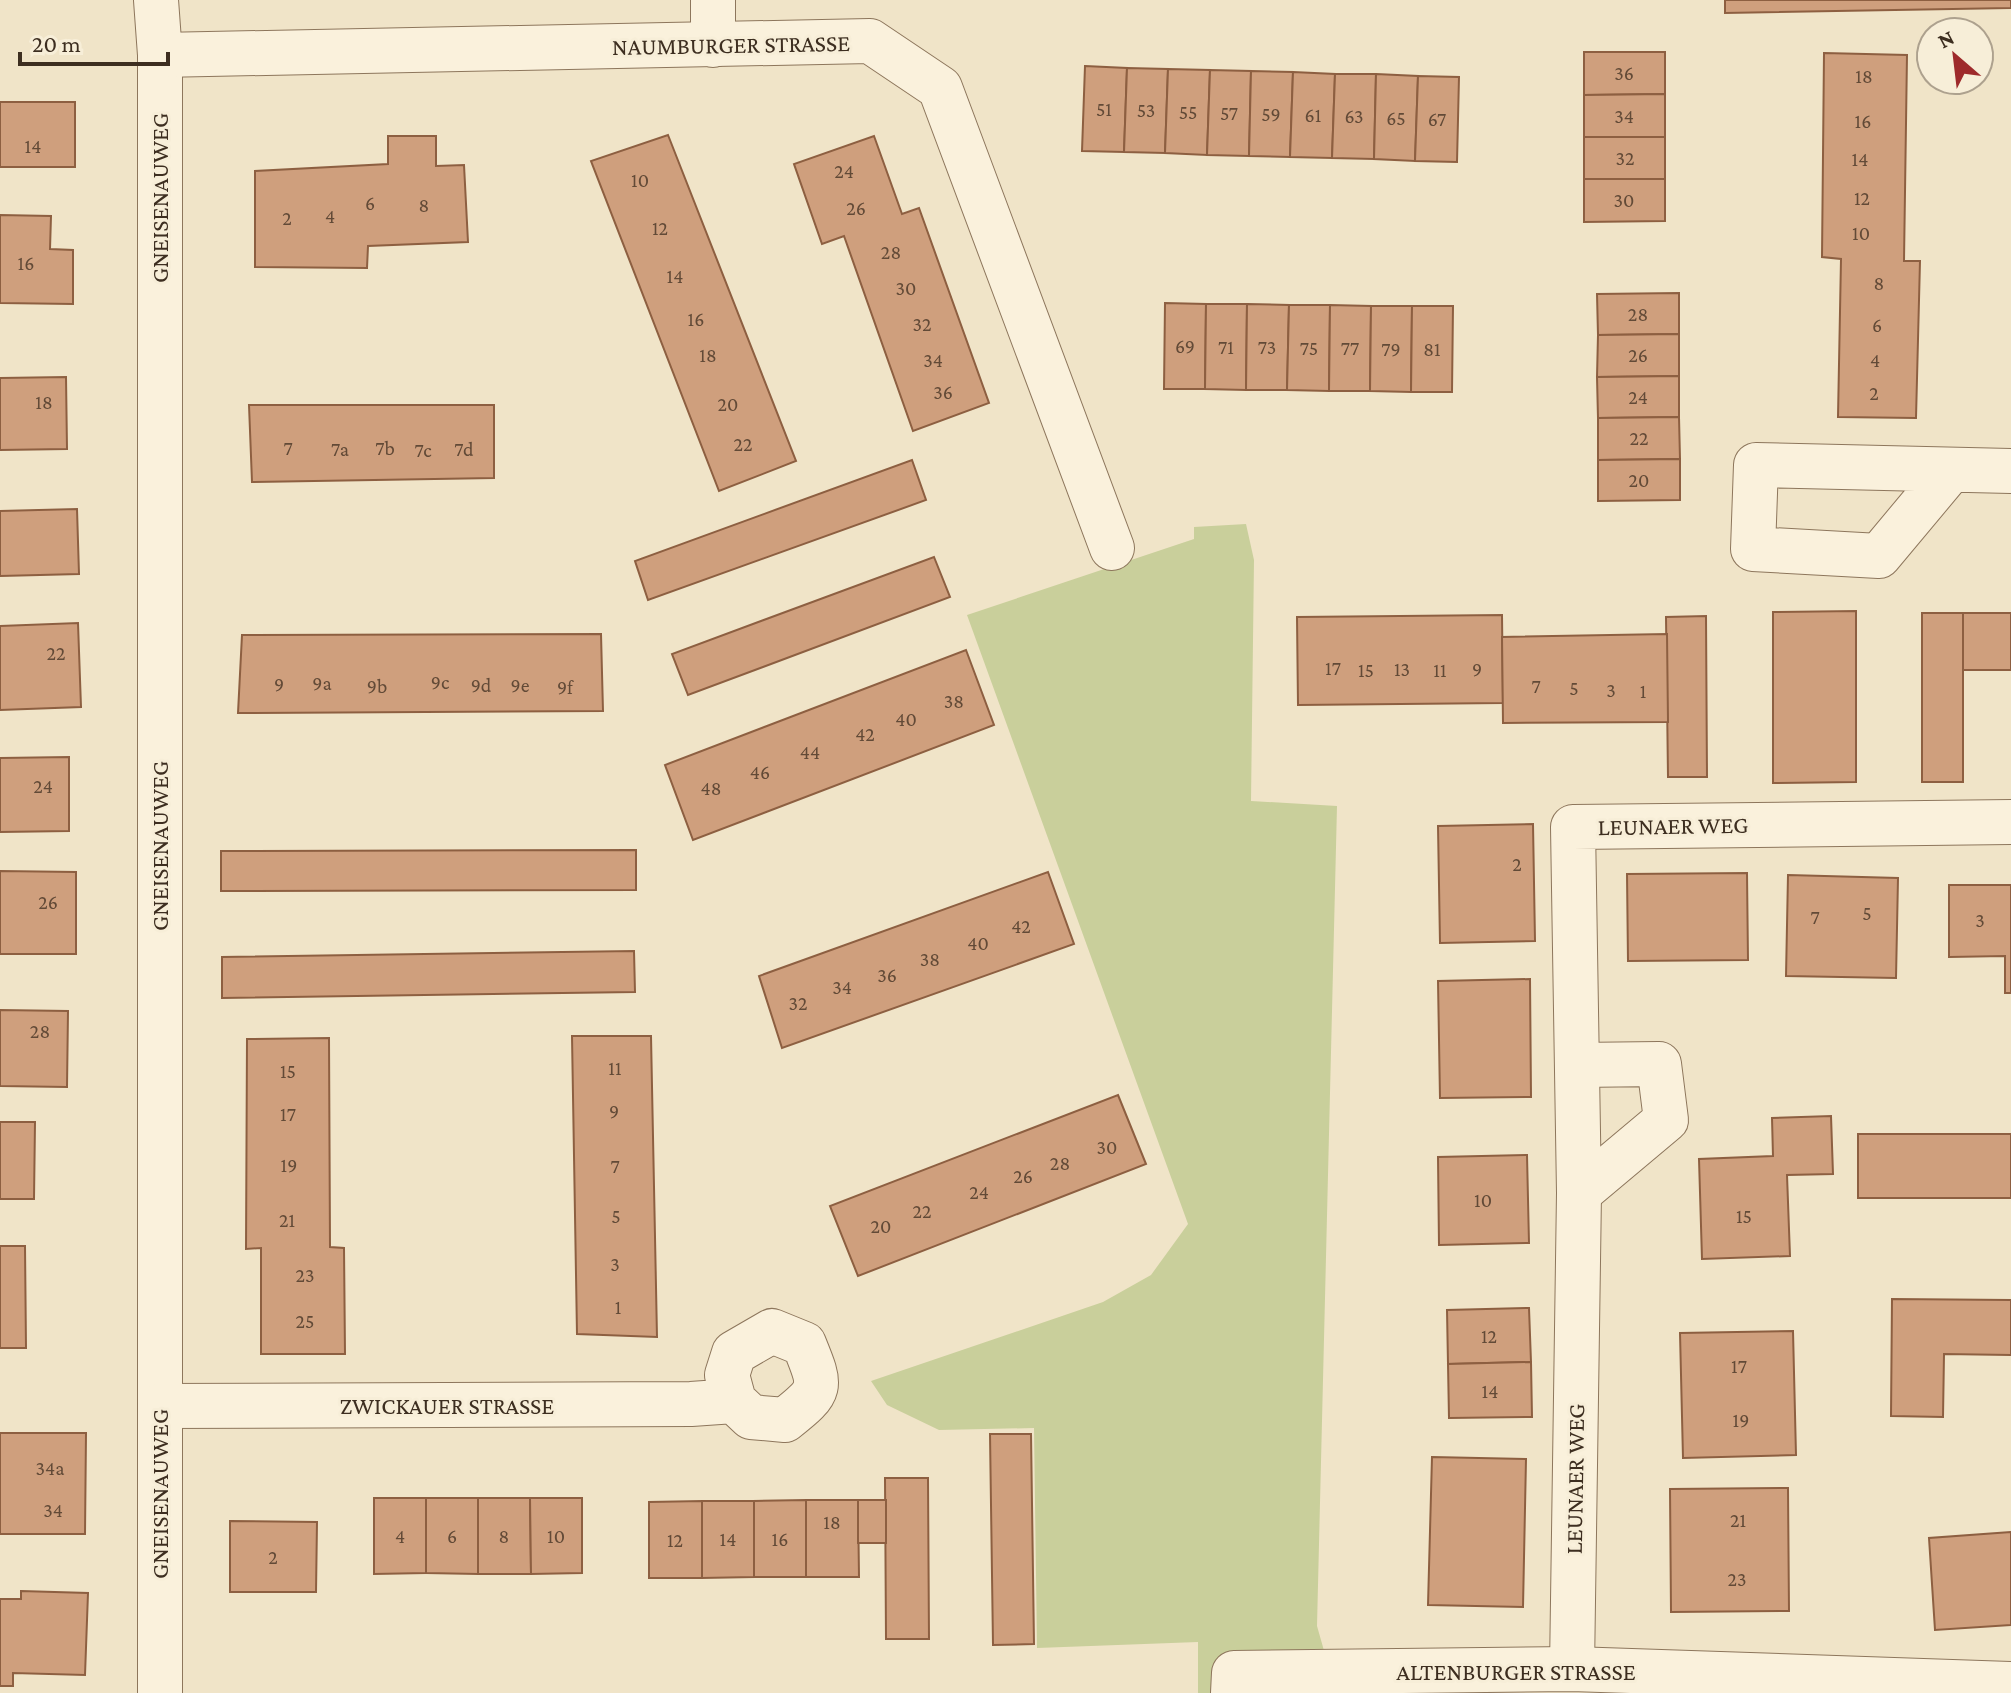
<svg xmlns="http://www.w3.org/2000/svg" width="2011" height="1693" viewBox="0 0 2011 1693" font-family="'Crimson Pro',serif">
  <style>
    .green { fill: #c9cf9b }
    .building { fill: #cf9f7d; stroke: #8d5f41; stroke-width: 2 }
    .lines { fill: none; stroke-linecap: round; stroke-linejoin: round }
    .minor-casing { stroke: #8d765c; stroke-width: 46 }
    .minor { stroke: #faf1dc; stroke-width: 44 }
    .labels { text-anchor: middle; stroke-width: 6; stroke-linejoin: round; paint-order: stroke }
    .number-label { font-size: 20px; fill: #624a37 }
    .street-label { font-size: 24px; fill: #3d2e20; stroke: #f7eed8 }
  </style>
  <rect width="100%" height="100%" fill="#f0e4c8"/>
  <polygon class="green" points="1246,524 1254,560 1251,801 1337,806 1317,1626 1336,1693 1198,1693 1198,1642 1037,1648 1034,1428 939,1430 887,1405 871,1381 1103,1302 1151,1275 1188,1224 967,615 1194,539 1194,527"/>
  <g class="building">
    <polygon points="1725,0 2011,0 2011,8 1725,13"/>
    <polygon points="1584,52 1665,52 1665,94 1584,95"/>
    <polygon points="1824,53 1907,55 1904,261 1920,261 1916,418 1838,417 1841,259 1822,257"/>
    <polygon points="1085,66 1127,68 1124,152 1082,151"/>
    <polygon points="1127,68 1168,69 1165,153 1124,152"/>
    <polygon points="1168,69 1210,70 1207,155 1165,153"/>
    <polygon points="1210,70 1251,71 1249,156 1207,155"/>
    <polygon points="1251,71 1293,72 1290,157 1249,156"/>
    <polygon points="1293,72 1335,74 1332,158 1290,157"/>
    <polygon points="1335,74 1376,74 1374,159 1332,158"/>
    <polygon points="1376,74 1418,76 1415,161 1374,159"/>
    <polygon points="1418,76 1459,77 1457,162 1415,161"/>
    <polygon points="1665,94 1665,137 1584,137 1584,95"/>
    <rect x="0" y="102" width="75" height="65"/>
    <polygon points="668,135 796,461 719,491 591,161"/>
    <polygon points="388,136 436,136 436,166 464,165 468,242 368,246 367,268 255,267 255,171 388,164"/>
    <polygon points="874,136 902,214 919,208 989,403 913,431 844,236 822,244 794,164"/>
    <rect x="1584" y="137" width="81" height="42"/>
    <polygon points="1584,179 1665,179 1665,221 1584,222"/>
    <polygon points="0,215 51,216 50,249 73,250 73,304 0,303"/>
    <polygon points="1679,293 1679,334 1598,335 1597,294"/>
    <polygon points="1165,303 1206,304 1205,389 1164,389"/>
    <polygon points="1206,304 1247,304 1246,390 1205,389"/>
    <polygon points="1247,304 1289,305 1287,390 1246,390"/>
    <polygon points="1289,305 1330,305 1329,391 1287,390"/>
    <polygon points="1330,305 1371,306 1370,391 1329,391"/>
    <polygon points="1371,306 1412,306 1411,392 1370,391"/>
    <polygon points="1412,306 1453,306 1452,392 1411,392"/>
    <polygon points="1679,334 1679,376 1597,377 1598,335"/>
    <polygon points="1679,376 1679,417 1598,418 1597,377"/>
    <polygon points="66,377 67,449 0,450 0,378"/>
    <polygon points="249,405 494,405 494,478 252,482"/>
    <polygon points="1679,417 1680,459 1598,460 1598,418"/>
    <polygon points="1680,459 1680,500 1598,501 1598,460"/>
    <polygon points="912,460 926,500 648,600 635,561"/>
    <polygon points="77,509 79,574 0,576 0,511"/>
    <polygon points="934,557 950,597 688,695 672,654"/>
    <polygon points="1856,611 1856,782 1773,783 1773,612"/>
    <rect x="1922" y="613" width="41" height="169"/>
    <rect x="1963" y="613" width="48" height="57"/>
    <polygon points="1502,615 1503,703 1298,705 1297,617"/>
    <polygon points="1706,616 1707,777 1668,777 1666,617"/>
    <polygon points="78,623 81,707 0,710 0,626"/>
    <polygon points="601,634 603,711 238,713 242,635"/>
    <polygon points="1667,634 1668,722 1503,723 1502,637"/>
    <polygon points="966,650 994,725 693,840 665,765"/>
    <polygon points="69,757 69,831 0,832 0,758"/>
    <polygon points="1533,824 1535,941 1440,943 1438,826"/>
    <polygon points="636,850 636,890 221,891 221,851"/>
    <polygon points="0,871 76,872 76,954 0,954"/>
    <polygon points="1048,872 1074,944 782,1048 759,976"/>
    <polygon points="1747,873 1748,960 1628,961 1627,874"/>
    <polygon points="1788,875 1898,878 1896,978 1786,976"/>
    <polygon points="1949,885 2011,885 2011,993 2005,993 2005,956 1949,957"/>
    <polygon points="634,951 635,992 222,998 222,957"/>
    <polygon points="1530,979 1531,1097 1440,1098 1438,981"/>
    <polygon points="0,1010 68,1011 67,1087 0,1086"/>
    <polygon points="572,1036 651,1036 657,1337 577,1334"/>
    <polygon points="329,1038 330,1247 344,1248 345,1354 261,1354 261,1248 246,1249 247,1039"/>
    <polygon points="1118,1095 1146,1164 858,1276 830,1206"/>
    <polygon points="1831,1116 1833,1174 1787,1175 1790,1256 1702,1259 1699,1159 1773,1156 1772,1118"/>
    <polygon points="0,1122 35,1122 34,1199 0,1199"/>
    <rect x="1858" y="1134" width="153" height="64"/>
    <polygon points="1527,1155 1529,1243 1439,1245 1438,1157"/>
    <polygon points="0,1246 25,1246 26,1348 0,1348"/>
    <polygon points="1892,1299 2011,1300 2011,1355 1944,1354 1943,1417 1891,1416"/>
    <polygon points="1529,1308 1531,1362 1448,1364 1447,1310"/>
    <polygon points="1793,1331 1796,1455 1683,1458 1680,1333"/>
    <polygon points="1531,1362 1532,1417 1449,1418 1448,1364"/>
    <polygon points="0,1433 86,1433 85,1534 0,1534"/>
    <polygon points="990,1434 1031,1434 1034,1644 993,1645"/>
    <polygon points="1432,1457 1526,1459 1523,1607 1428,1605"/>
    <polygon points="885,1478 928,1478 929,1639 886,1639"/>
    <polygon points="1788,1488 1789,1611 1671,1612 1670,1489"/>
    <polygon points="374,1498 426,1498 426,1573 374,1574"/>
    <polygon points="426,1498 478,1498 478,1574 426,1573"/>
    <polygon points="478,1498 530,1498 531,1574 478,1574"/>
    <polygon points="530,1498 582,1498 582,1573 531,1574"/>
    <polygon points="806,1500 806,1577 754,1577 754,1501"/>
    <polygon points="806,1500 858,1500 859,1577 806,1577"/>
    <rect x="858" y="1500" width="28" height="43"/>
    <polygon points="702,1501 754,1501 754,1577 702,1578"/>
    <polygon points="702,1501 702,1578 649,1578 649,1502"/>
    <polygon points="230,1521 317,1522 316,1592 230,1592"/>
    <polygon points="2011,1532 2011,1625 1935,1630 1929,1538"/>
    <polygon points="21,1591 88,1593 85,1675 13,1673 13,1686 0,1686 0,1599 21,1599"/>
  </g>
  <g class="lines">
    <defs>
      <g id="minor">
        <polyline points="156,0 160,55 160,1693"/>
        <polyline points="713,0 713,45"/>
        <polyline points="160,55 870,41 940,88 1112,548"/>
        <polyline points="1950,471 1879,556 1753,549 1756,465 2011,471"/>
        <polyline points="1577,1065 1659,1064 1666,1120 1579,1193"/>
        <path d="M 160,1406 L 691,1404 L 734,1401 L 751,1417 L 785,1420 C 823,1390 822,1388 804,1344 L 772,1331 L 734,1353 L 727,1375 L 734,1401"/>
        <polyline points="1572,1669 1579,1193 1573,827 2011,822"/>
        <polyline points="1233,1693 1234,1673 1572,1669 2011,1684"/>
      </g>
    </defs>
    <use href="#minor" class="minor-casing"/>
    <use href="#minor" class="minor"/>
  </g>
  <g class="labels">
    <g class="number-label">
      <text x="1624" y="80">36</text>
      <text x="1864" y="83">18</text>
      <text x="1104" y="116">51</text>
      <text x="1146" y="117">53</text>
      <text x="1188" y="119">55</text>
      <text x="1229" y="120">57</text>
      <text x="1271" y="121">59</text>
      <text x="1313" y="122">61</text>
      <text x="1354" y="123">63</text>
      <text x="1624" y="123">34</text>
      <text x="1396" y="125">65</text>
      <text x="1437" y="126">67</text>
      <text x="1863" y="128">16</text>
      <text x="33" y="153">14</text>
      <text x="1625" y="165">32</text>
      <text x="1860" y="166">14</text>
      <text x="844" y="178">24</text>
      <text x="640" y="187">10</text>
      <text x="1862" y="205">12</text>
      <text x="1624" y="207">30</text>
      <text x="370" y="210">6</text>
      <text x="424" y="212">8</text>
      <text x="856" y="215">26</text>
      <text x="330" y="223">4</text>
      <text x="287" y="225">2</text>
      <text x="660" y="235">12</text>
      <text x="1861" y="240">10</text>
      <text x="891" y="259">28</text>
      <text x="26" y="270">16</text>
      <text x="675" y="283">14</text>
      <text x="1879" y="290">8</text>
      <text x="906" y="295">30</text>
      <text x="1638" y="321">28</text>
      <text x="696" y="326">16</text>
      <text x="922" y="331">32</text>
      <text x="1877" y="332">6</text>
      <text x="1185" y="353">69</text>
      <text x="1226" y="354">71</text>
      <text x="1267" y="354">73</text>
      <text x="1309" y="355">75</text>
      <text x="1350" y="355">77</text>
      <text x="1391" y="356">79</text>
      <text x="1432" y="356">81</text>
      <text x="708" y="362">18</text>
      <text x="1638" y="362">26</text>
      <text x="933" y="367">34</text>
      <text x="1875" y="367">4</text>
      <text x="943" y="399">36</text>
      <text x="1874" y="400">2</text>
      <text x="1638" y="404">24</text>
      <text x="44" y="409">18</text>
      <text x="728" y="411">20</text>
      <text x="1639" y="445">22</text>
      <text x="743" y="451">22</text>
      <text x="288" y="455">7</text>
      <text x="385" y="455">7b</text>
      <text x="340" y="456">7a</text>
      <text x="464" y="456">7d</text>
      <text x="423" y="457">7c</text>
      <text x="1639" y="487">20</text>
      <text x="56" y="660">22</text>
      <text x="1333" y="675">17</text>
      <text x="1402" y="676">13</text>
      <text x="1477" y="676">9</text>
      <text x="1366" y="677">15</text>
      <text x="1440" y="677">11</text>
      <text x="440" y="689">9c</text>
      <text x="322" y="690">9a</text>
      <text x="279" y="691">9</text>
      <text x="481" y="692">9d</text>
      <text x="520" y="692">9e</text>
      <text x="377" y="693">9b</text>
      <text x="1536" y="693">7</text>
      <text x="565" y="694">9f</text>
      <text x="1574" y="695">5</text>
      <text x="1611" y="697">3</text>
      <text x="1643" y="698">1</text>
      <text x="954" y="708">38</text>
      <text x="906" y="726">40</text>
      <text x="865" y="741">42</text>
      <text x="810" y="759">44</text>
      <text x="760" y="779">46</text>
      <text x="43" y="793">24</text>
      <text x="711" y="795">48</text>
      <text x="1517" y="871">2</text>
      <text x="48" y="909">26</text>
      <text x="1867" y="920">5</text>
      <text x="1815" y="924">7</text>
      <text x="1980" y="927">3</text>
      <text x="1021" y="933">42</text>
      <text x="978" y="950">40</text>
      <text x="930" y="966">38</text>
      <text x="887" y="982">36</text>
      <text x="842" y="994">34</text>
      <text x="798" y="1010">32</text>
      <text x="40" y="1038">28</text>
      <text x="615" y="1075">11</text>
      <text x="288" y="1078">15</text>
      <text x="614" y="1118">9</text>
      <text x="288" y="1121">17</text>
      <text x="1107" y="1154">30</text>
      <text x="1060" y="1170">28</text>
      <text x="289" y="1172">19</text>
      <text x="615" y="1173">7</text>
      <text x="1023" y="1183">26</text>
      <text x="979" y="1199">24</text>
      <text x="1483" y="1207">10</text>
      <text x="922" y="1218">22</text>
      <text x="616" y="1223">5</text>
      <text x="1744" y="1223">15</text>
      <text x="287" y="1227">21</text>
      <text x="881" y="1233">20</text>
      <text x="615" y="1271">3</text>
      <text x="305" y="1282">23</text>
      <text x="618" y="1314">1</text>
      <text x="305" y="1328">25</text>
      <text x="1489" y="1343">12</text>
      <text x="1739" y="1373">17</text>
      <text x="1490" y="1398">14</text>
      <text x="1741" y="1427">19</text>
      <text x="50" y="1475">34a</text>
      <text x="53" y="1517">34</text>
      <text x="1738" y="1527">21</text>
      <text x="832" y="1529">18</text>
      <text x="400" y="1543">4</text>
      <text x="452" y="1543">6</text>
      <text x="504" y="1543">8</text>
      <text x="556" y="1543">10</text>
      <text x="728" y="1546">14</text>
      <text x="780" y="1546">16</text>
      <text x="675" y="1547">12</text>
      <text x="273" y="1564">2</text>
      <text x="1737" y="1586">23</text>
    </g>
    <g class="street-label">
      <text transform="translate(731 45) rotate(-1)" y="8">NAUMBURGER STRASSE</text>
      <text transform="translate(160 198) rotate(-90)" y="8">GNEISENAUWEG</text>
      <text transform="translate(1673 826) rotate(-1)" y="8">LEUNAER WEG</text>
      <text transform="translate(160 846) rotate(-90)" y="8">GNEISENAUWEG</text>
      <text x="447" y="1414">ZWICKAUER STRASSE</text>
      <text transform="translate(1575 1479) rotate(-89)" y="8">LEUNAER WEG</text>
      <text transform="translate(160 1494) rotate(-90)" y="8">GNEISENAUWEG</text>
      <text x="1516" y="1680">ALTENBURGER STRASSE</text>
    </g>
  </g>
  <g transform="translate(1955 56) rotate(332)"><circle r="38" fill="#f7eed8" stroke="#ada18e" stroke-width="2"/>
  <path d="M0-6L14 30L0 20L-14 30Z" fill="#9e2a2b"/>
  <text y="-12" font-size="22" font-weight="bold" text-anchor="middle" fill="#3d2e20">N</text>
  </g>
  <path d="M20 52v12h148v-12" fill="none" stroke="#3d2e20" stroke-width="4"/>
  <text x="32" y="52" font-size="24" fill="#3d2e20" stroke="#f7eed8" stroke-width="6" paint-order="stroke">20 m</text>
</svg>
